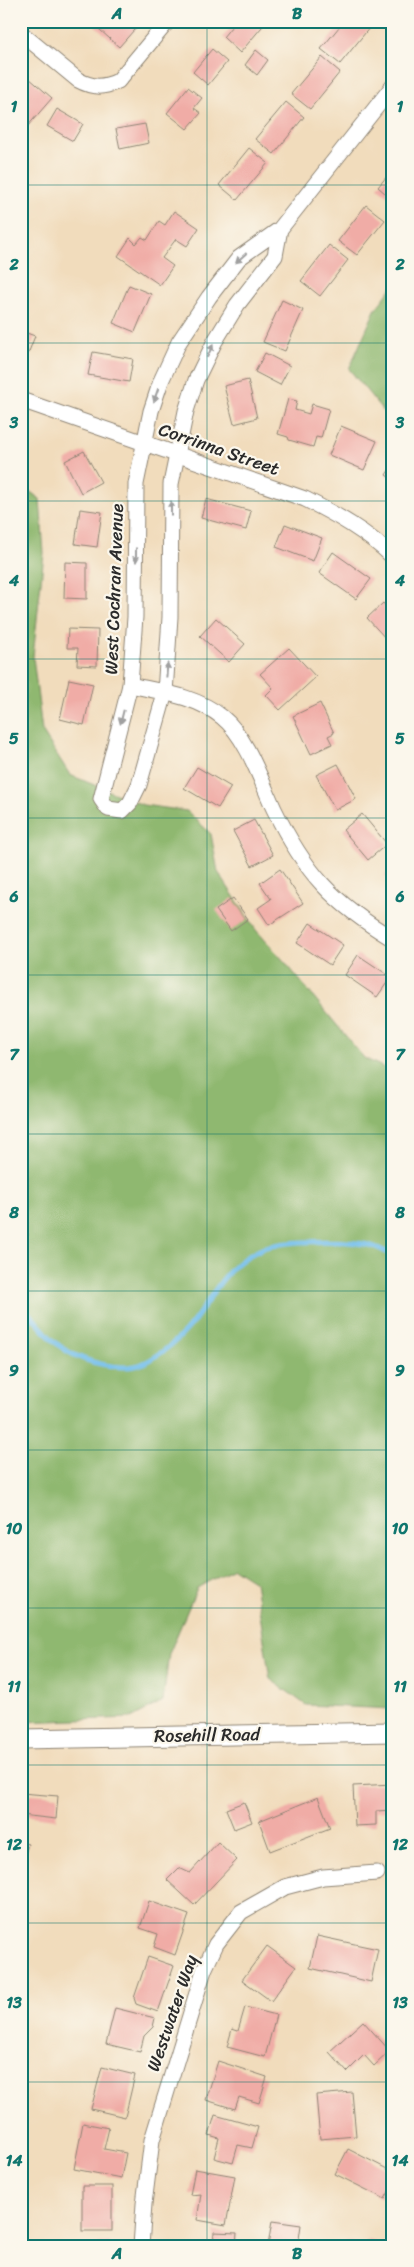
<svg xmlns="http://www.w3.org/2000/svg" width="414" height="2267" viewBox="0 0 414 2267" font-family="Sriracha,sans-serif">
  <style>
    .forest { fill: #8fb86f; stroke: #5d724d }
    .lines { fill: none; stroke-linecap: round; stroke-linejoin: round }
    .stream { stroke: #73bfed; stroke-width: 5 }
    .building { fill: #f0aca6 }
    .minor-casing { stroke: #8e8474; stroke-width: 17 }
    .major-casing { stroke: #8e8474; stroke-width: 21 }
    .minor { stroke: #fff; stroke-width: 15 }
    .major { stroke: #fff; stroke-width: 19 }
    .oneway { fill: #a0a0a0 }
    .grid { fill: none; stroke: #0f766e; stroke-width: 1; stroke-opacity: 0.55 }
    .labels { text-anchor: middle; stroke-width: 4.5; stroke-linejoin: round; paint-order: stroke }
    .street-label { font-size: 18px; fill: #2b2b2b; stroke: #fbf7ec }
    .neatline { fill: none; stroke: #0f766e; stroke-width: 2 }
    .grid-label { font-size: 16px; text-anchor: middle; font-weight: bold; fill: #0f766e }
  </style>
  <rect width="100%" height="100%" fill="#fbf7ec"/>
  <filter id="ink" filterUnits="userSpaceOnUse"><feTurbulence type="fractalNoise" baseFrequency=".02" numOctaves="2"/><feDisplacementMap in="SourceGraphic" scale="10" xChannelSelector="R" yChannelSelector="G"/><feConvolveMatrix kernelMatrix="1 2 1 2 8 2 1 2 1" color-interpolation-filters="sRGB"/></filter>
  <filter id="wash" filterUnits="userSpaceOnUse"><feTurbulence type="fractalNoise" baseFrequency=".0096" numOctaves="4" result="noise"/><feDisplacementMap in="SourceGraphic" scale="20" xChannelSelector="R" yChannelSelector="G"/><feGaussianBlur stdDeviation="1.12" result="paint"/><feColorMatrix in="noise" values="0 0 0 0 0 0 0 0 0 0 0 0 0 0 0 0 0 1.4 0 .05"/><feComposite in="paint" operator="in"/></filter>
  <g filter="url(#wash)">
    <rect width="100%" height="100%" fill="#f1dcbc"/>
    <g class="forest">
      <polygon points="393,286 393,423 349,369 375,310"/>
      <polygon points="21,485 40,499 44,553 33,657 42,731 70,775 143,805 187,811 211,834 218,872 256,930 284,961 364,1058 393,1072 393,1709 306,1705 270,1679 255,1582 233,1568 197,1588 169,1654 163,1701 131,1718 21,1722"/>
    </g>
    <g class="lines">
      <path class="stream" d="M 21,1306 C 38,1320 48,1340 67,1351 C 85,1362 124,1373 144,1363 C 160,1356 183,1336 193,1322 C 209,1301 221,1276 242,1260 C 249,1255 259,1250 266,1247 C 289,1240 352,1239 375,1247 C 381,1249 387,1253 393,1255"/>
    </g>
    <g id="blocks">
      <g class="building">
        <polygon points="90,21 142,21 119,47"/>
        <polygon points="236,21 267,21 240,53 223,37"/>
        <polygon points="344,21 363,21 370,27 340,64 321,49"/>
        <polygon points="212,49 227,62 208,85 193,72"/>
        <polygon points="256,50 268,60 257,75 245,65"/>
        <polygon points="322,57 340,72 310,109 291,94"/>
        <polygon points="21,71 52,98 26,128 21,124 23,104 21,103"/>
        <polygon points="188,87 202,98 194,108 201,113 187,129 167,113"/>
        <polygon points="286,102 304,117 274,154 255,139"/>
        <polygon points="57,109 83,124 73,141 47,126"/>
        <polygon points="145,124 149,143 120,149 116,129"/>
        <polygon points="249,148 268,163 237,200 219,185"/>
        <polygon points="393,169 393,200 378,187"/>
        <polygon points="366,205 385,220 357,255 338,241"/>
        <polygon points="174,211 199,228 187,246 176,239 162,258 173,266 160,285 118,256 130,238 136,244 142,237 147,240 159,221 165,225"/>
        <polygon points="329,245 348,260 320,296 301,281"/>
        <polygon points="129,285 151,294 135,332 113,323"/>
        <polygon points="282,300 303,310 285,351 263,342"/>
        <polygon points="21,331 35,336 28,354 21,351"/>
        <polygon points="93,352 133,359 129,382 88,375"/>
        <polygon points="265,353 290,366 280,385 255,372"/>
        <polygon points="248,380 257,418 234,424 224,386"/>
        <polygon points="288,399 297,401 295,410 309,414 312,404 329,409 321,438 316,437 313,447 289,440 288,437 278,434"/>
        <polygon points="341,426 377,441 364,470 329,455"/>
        <polygon points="84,451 101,482 81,493 65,461"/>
        <polygon points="393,464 393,480 386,475"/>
        <polygon points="206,499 251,511 246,530 201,518"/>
        <polygon points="80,509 102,512 97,547 75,544"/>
        <polygon points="285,524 322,538 313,561 276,547"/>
        <polygon points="333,552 371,579 356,599 319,573"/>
        <polygon points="65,562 87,563 87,599 64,598"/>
        <polygon points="383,603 393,614 393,635 387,640 367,618"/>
        <polygon points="216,618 245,644 229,662 200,636"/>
        <polygon points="68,629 98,630 97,666 77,665 78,648 67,648"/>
        <polygon points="289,648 316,677 280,710 266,695 273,688 260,674"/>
        <polygon points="69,679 93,684 84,725 60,719"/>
        <polygon points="320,703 334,733 328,736 332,744 311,754 293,716"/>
        <polygon points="338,764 356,799 335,810 316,775"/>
        <polygon points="197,767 231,787 218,808 184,788"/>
        <polygon points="362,814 387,844 368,860 343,830"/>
        <polygon points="254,820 273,855 252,866 233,831"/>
        <polygon points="393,864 393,881 385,876"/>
        <polygon points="280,869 303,903 269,925 258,908 271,899 260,883"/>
        <polygon points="233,898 248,919 231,931 216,910"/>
        <polygon points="310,923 343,945 330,965 297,943"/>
        <polygon points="358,955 391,977 377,997 345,975"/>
        <polygon points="393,1784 393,1810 376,1811 376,1825 355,1826 353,1786"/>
        <polygon points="21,1793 58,1796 56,1819 21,1815"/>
        <polygon points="318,1797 330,1828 270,1851 259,1821"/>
        <polygon points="244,1802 252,1822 234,1829 226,1809"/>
        <polygon points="21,1842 28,1844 22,1865 21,1865"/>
        <polygon points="218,1842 237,1860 194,1905 167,1880 179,1868 190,1873"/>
        <polygon points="149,1901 189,1915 175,1955 154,1947 158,1934 140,1928"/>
        <polygon points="317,1936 378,1949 371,1982 310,1968"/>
        <polygon points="267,1946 296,1967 271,2001 242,1980"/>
        <polygon points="148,1957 174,1966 158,2012 136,2004 134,1998"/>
        <polygon points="245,2007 276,2015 265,2057 227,2047 232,2029 238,2031"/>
        <polygon points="115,2008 155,2018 153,2027 144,2036 140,2052 106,2044"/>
        <polygon points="363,2021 390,2051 374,2066 364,2055 347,2072 329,2052"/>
        <polygon points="218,2061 267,2077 259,2103 239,2097 235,2109 206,2100"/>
        <polygon points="102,2067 135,2075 125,2117 91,2109"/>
        <polygon points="352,2092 356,2136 320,2139 316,2095"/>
        <polygon points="215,2115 258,2127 252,2148 238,2145 233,2163 214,2158 219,2138 209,2135"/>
        <polygon points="83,2123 109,2128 104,2149 126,2153 121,2178 74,2169"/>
        <polygon points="348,2149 393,2172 393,2184 385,2199 335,2174"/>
        <polygon points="195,2169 235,2176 226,2225 197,2220 201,2194 190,2195"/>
        <rect x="82" y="2186" width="30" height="45"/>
        <polygon points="272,2221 301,2225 298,2246 268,2246"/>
        <polygon points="214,2232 237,2233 236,2246 213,2246"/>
        <polygon points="368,2240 383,2244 382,2246 367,2246"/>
        <polygon points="346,2241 361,2245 361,2246 345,2246"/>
        <polygon points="110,2242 111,2246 92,2246 92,2245"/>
      </g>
    </g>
  </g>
  <g filter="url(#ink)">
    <use href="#blocks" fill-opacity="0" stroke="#8e8474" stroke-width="1"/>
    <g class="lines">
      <defs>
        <g id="minor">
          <path d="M 21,33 L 78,80 C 93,88 103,88 118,81 L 168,21"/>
          <polyline points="280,229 275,256 237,305 215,341 196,380 186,411 171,484 170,617 165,693 139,785 130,803 122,811 108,809 101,799 130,685 135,617 136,484 151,411 161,381 179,342 209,297 239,258 280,229 393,86"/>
          <path d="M 21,400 L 305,499 C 337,515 367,532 393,557"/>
          <path d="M 130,685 C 162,692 196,696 222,717 C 247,737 261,781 274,809 C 305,873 333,903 393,939"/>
          <polyline points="141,2246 144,2204 152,2140 204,1970 216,1944 241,1912 285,1887 323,1877 377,1873"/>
        </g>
        <polyline id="major" points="21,1739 393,1732"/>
      </defs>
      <use href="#minor" class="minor-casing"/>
      <use href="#major" class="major-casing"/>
      <use href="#minor" class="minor"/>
      <use href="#major" class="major"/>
    </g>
    <defs><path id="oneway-solid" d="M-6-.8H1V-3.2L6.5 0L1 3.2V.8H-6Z" transform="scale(1.25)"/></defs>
    <g class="oneway">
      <use href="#oneway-solid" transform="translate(241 258) rotate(138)"/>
      <use href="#oneway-solid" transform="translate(210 351) rotate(-65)"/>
      <use href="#oneway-solid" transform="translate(156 395) rotate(109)"/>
      <use href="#oneway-solid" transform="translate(171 508) rotate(-90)"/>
      <use href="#oneway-solid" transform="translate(136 555) rotate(90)"/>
      <use href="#oneway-solid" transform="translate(167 670) rotate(-85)"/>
      <use href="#oneway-solid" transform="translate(122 717) rotate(104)"/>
    </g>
  </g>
  <path class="grid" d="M 207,21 L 207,2246M 21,185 L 393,185M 21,343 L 393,343M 21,501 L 393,501M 21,659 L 393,659M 21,818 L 393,818M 21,975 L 393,975M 21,1134 L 393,1134M 21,1291 L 393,1291M 21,1450 L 393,1450M 21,1608 L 393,1608M 21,1765 L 393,1765M 21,1923 L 393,1923M 21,2082 L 393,2082"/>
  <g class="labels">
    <g class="street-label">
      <text transform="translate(219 449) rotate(19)" y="6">Corrinna Street</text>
      <text transform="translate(114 589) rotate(-88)" y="6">West Cochran Avenue</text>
      <text transform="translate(207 1735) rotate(-1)" y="6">Rosehill Road</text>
      <text transform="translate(172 2013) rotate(-71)" y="6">Westwater Way</text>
    </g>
  </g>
  <rect width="414" height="2267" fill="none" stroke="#fbf7ec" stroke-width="55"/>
  <rect x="28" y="28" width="358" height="2212" class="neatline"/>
  <g class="grid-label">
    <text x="117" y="19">A</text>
    <text x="297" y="19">B</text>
    <text x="14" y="112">1</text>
    <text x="400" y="112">1</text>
    <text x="14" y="270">2</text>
    <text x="400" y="270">2</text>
    <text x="14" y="428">3</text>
    <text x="400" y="428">3</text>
    <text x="14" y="586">4</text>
    <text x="400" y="586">4</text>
    <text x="14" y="744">5</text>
    <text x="400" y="744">5</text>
    <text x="14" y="902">6</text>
    <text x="400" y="902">6</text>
    <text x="14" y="1060">7</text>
    <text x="400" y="1060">7</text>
    <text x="14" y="1218">8</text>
    <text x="400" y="1218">8</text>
    <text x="14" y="1376">9</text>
    <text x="400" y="1376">9</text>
    <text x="14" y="1534">10</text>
    <text x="400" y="1534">10</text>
    <text x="14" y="1692">11</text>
    <text x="400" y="1692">11</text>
    <text x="14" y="1850">12</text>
    <text x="400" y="1850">12</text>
    <text x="14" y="2008">13</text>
    <text x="400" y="2008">13</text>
    <text x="14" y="2166">14</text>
    <text x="400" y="2166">14</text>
    <text x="117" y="2259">A</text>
    <text x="297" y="2259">B</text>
  </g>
</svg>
